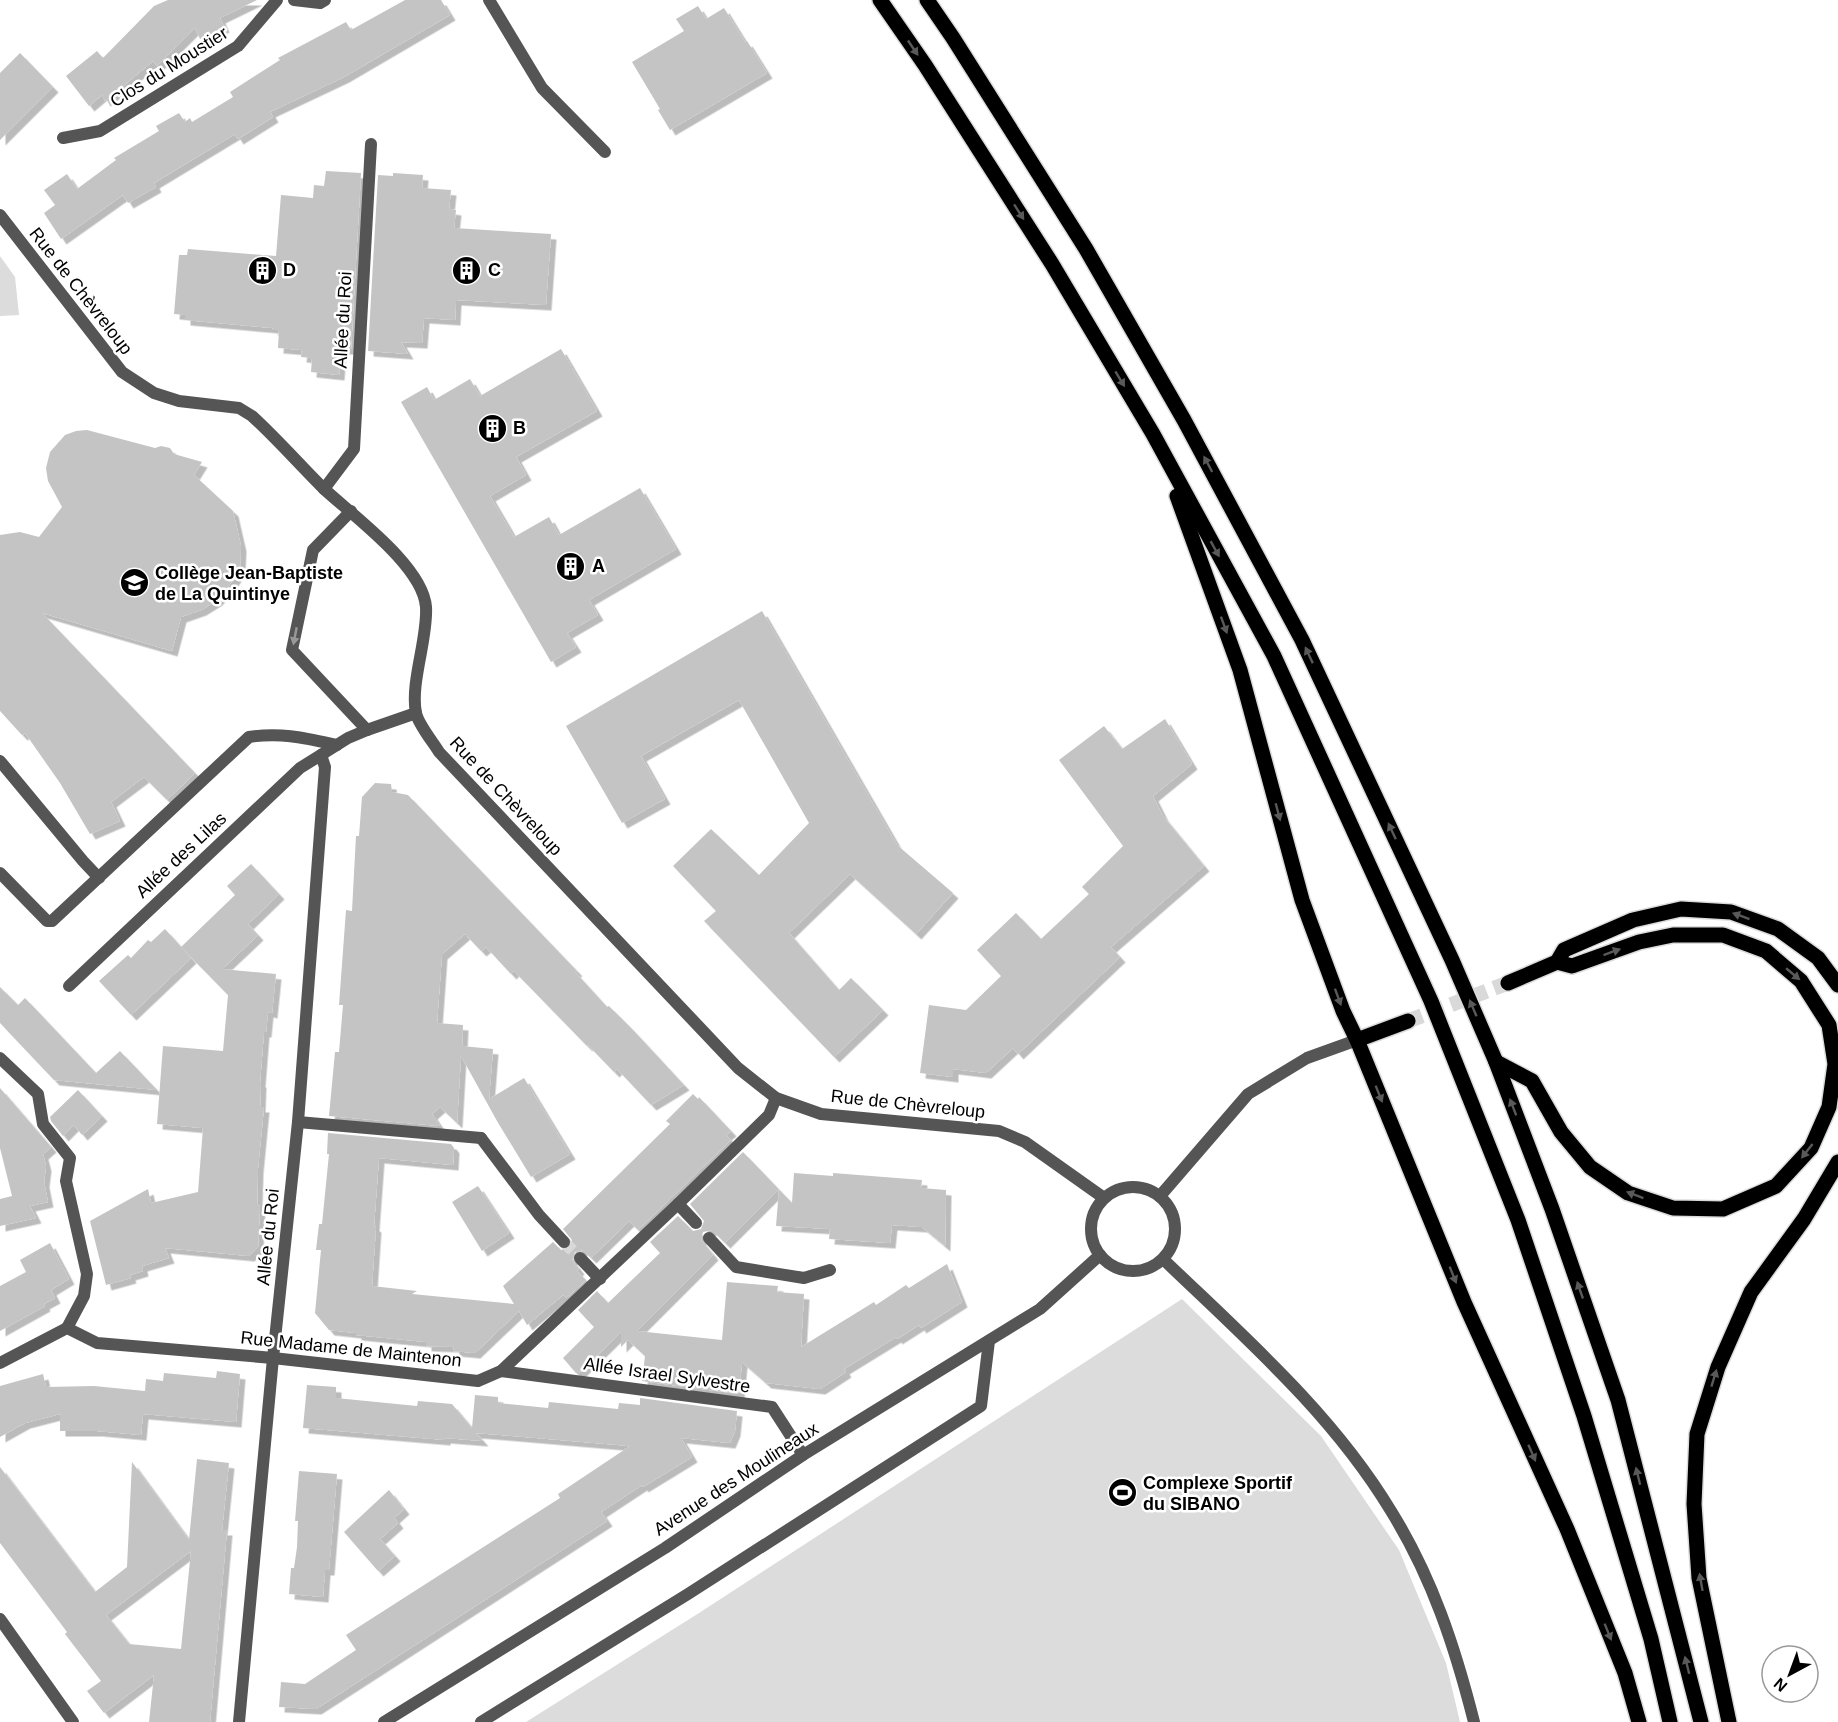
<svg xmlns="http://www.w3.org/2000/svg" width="1838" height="1722" viewBox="0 0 1838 1722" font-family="Arial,sans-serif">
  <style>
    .green { fill: #dcdcdc }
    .building { fill: #c4c4c4; fill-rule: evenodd; filter: url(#shadow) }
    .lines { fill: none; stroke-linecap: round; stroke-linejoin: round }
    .minor-tunnel { stroke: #d9d9d9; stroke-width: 12; stroke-dasharray: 12 6; stroke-linecap: butt }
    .primary-tunnel { stroke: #d9d9d9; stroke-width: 15; stroke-dasharray: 15 8; stroke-linecap: butt }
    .primary-casing { stroke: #dbdbdb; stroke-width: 18 }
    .service { stroke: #555; stroke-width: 12 }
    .pedestrian { stroke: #555; stroke-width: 12 }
    .minor { stroke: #555; stroke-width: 12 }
    .tertiary { stroke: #555; stroke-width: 12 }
    .primary { stroke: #000; stroke-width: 15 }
    .oneway { fill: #595959 }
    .oneway2 { fill: #999 }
    .labels { text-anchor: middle; stroke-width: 5; stroke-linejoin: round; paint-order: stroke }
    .street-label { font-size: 18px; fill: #000; stroke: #fff }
    .poi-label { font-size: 18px; font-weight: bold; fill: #000; stroke: #fff; text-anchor: start }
  </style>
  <defs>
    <filter id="shadow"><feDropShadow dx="5.5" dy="5.5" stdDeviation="0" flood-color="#0004"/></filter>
  </defs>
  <rect width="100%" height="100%" fill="#fff"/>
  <g class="green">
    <polygon points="0,256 15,277 19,315 0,316"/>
    <polygon points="1182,1299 1321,1436 1399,1550 1446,1663 1460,1722 526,1722 699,1613"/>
  </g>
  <g class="building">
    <polygon points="168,0 257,0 220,18 224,27 211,34 200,39 195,28 157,66 153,61 105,101 102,95 89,106 66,76 97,51 103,58 154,6"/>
    <polygon points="405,0 441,0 450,15 344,77 270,112 273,117 238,139 235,134 154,183 156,187 128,203 123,195 61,239 44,213 55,205 44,190 67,174 77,189 116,160 114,158 159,131 156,126 179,113 185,122 190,118 192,122 233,97 230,92 280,60 278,58 346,22 351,30"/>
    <polygon points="698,6 706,19 724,8 745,42 747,41 767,73 670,130 658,110 660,109 632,62 684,31 676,19"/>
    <polygon points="20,53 53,87 0,140 0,73"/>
    <polygon points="326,171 361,173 351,349 341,349 339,375 311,372 312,358 301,357 302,350 278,348 279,330 272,330 273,328 185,320 185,315 174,314 179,255 187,255 188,249 276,256 281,195 313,198 314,185 324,186"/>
    <polygon points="393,173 423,175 422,188 451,190 449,209 456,210 454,228 551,234 546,305 456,300 455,320 424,318 422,343 401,342 408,354 368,351 378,175 393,176"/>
    <polygon points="561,349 597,411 516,457 526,475 490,496 514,537 549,517 559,535 640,488 676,549 589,600 598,615 567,633 576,647 551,662 401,402 427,387 434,400 470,379 480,396"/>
    <polygon points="87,430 155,448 161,446 170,448 174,454 202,462 194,475 233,511 241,546 240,567 235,578 217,600 201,610 181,617 172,651 42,613 195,773 167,800 144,777 111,802 120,821 90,834 60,783 25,733 22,735 0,711 0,535 20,532 39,537 62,507 48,481 46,468 50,452 65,435 76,431"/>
    <polygon points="762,611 897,845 953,893 916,934 850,874 789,933 839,990 851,978 883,1010 834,1057 704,921 716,911 673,866 711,829 759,875 809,823 739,700 641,756 665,799 622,823 566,726"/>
    <polygon points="1165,719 1192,764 1153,796 1163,816 1204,866 1111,947 1120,957 1018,1054 1013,1048 986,1073 953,1069 953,1077 920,1073 929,1005 966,1010 1001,976 977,950 1016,913 1041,939 1089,894 1082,887 1123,846 1059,760 1104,726 1122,749"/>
    <polygon points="375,783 391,784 392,792 408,795 577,971 575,972 607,1007 609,1006 633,1030 684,1085 651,1105 617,1069 614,1072 588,1045 587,1046 514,971 511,974 486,947 481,951 465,934 442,954 437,1023 463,1025 462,1046 493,1049 489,1099 524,1078 570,1154 531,1177 497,1121 461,1056 457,1123 440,1107 432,1114 440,1126 329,1116 335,1052 339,1052 343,1005 339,1005 346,910 352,911 356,836 359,836 362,797"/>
    <polygon points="251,864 279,894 248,924 258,935 222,969 276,974 272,1013 268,1012 266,1032 264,1032 260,1082 261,1082 260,1107 264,1107 258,1168 257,1205 260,1206 258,1247 249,1256 165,1248 169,1258 142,1266 143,1271 130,1275 131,1278 106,1285 90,1221 148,1189 151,1203 198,1192 203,1128 157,1124 163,1046 223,1051 228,995 181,947 235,895 227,886"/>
    <polygon points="165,929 191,958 131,1015 99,981 128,955 131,958 148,940 151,942"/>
    <polygon points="0,987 18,1005 25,998 96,1073 120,1051 157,1090 54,1080 0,1023"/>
    <polygon points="0,1088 51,1147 43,1154 46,1166 44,1182 48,1202 30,1206 36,1218 0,1226 0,1199 12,1196 0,1148"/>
    <polygon points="78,1090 102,1116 82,1135 74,1125 63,1136 51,1121 50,1117"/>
    <polygon points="693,1094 698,1099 699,1097 731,1131 726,1135 731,1140 638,1230 629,1221 591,1258 583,1250 575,1252 572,1260 579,1269 577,1271 586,1280 566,1298 563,1295 527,1325 519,1311 475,1353 453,1351 454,1347 426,1346 426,1342 356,1335 356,1333 329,1330 315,1313 321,1250 316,1250 319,1224 322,1224 329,1154 327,1154 328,1133 451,1144 454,1148 453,1165 379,1158 374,1226 376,1227 372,1286 417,1291 412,1294 514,1304 503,1286 553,1242 561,1250 570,1248 572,1240 563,1229 670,1124 666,1121"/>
    <polygon points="743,1152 792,1203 794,1173 833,1176 833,1173 922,1180 921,1188 946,1190 945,1246 922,1227 892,1225 890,1243 829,1239 830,1229 776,1226 779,1189 725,1243 712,1230 703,1232 701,1240 713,1255 637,1331 722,1340 727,1282 778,1286 777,1292 804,1294 801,1347 874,1302 876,1305 906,1285 909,1288 947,1264 962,1302 921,1328 919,1325 897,1339 896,1337 844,1369 846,1372 820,1389 766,1383 742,1362 739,1394 642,1381 645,1356 628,1340 621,1347 621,1332 579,1373 576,1373 563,1358 594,1327 578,1310 597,1291 608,1303 660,1253 650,1242 678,1216 693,1231 701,1229 704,1221 690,1204"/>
    <polygon points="478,1186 509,1233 482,1251 452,1202"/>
    <polygon points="50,1243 69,1279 51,1290 55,1298 44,1304 45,1306 0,1331 0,1286 26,1272 20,1260"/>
    <polygon points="217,1371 240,1374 236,1422 143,1414 141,1435 97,1431 60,1431 60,1414 25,1423 0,1437 0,1386 43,1374 46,1387 94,1386 145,1391 146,1379 163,1381 164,1373 216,1378"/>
    <polygon points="307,1385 336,1387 336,1398 417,1406 418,1401 452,1404 472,1428 475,1395 498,1397 498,1403 548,1408 549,1402 618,1409 619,1403 640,1405 640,1398 737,1411 735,1431 730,1443 681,1438 692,1457 643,1487 642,1485 601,1512 607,1521 316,1709 279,1707 281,1682 305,1684 356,1650 346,1635 560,1498 558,1494 630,1446 476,1433 483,1441 445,1438 445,1440 303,1428"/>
    <path d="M 197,1459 L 229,1463 L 222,1530 L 227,1530 L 210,1722 L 149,1722 L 154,1675 L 104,1713 L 87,1691 L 101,1681 L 65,1634 L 67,1632 L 0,1543 L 0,1467 L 95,1592 L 127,1567 L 132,1462 L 189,1540 ZM 191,1551 L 181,1649 L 129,1644 L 106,1615 Z"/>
    <polygon points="299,1471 337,1474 329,1570 325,1570 323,1597 289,1594 291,1568 294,1568 297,1547 298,1521 295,1521"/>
    <polygon points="389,1490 404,1509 394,1518 398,1523 380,1539 395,1556 378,1571 344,1532"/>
  </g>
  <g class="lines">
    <polyline class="minor-tunnel" points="564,1242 580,1258"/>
    <polyline class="primary-tunnel" points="1408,1021 1508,983"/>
    <defs>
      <g id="primary">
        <polyline points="880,0 925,65 1052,264 1153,434 1274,656 1431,1001 1518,1220 1584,1416 1651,1639 1670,1722"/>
        <polyline points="927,0 953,38 1086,249 1184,420 1302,640 1452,960 1496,1062 1552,1209 1618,1400 1701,1722"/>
        <polyline points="1177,496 1240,670 1302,900 1343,1011 1357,1040 1464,1302 1567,1529 1625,1673 1639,1722"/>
        <polyline points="1508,983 1557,962 1564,950 1633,920 1681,909 1731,912 1778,929 1818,958 1838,985"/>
        <polyline points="1357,1040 1408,1021"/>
        <polyline points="1496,1062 1532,1081 1561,1132 1590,1167 1628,1193 1673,1208 1723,1209 1776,1186 1811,1148 1829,1107 1835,1064 1829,1025 1801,981 1766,951 1723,935 1673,935 1639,942 1572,966 1557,962"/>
        <polyline points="1729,1722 1699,1578 1694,1504 1697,1434 1718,1367 1751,1292 1804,1219 1838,1162"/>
      </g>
    </defs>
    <use href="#primary" class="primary-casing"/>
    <g class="service">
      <polyline points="0,761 83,861 99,878"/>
      <path d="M 0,873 L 47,921 L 52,921 L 249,737 C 281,732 305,738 337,745"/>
      <polyline points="481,1722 688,1594 981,1406 989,1341"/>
    </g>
    <g class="pedestrian">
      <polyline points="324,489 354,449 371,144"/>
      <polyline points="298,1122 481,1138"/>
      <polyline points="501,1371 772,1407 803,1455"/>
      <polyline points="239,1722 273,1358 298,1122 325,767 321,755"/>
    </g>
    <g class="minor">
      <polyline points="294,0 320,3 325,0"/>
      <polyline points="489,0 542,88 605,152"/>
      <polyline points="63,138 100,131 238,46 277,0"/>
      <polyline points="351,511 313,550 292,650 367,730"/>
      <polyline points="69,986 300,768 348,738 367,730 416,713"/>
      <polyline points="0,1058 38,1094 43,1124 70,1158 66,1181 87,1274 84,1296 67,1328"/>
      <polyline points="481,1138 539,1215 564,1242"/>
      <polyline points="678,1204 696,1223"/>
      <polyline points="709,1238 736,1267 804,1278 830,1270"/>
      <polyline points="580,1258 600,1279"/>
      <path d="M 1163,1259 C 1244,1337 1332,1413 1391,1511 C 1432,1577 1455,1647 1474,1722"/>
      <polyline points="0,1363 67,1328 97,1343 273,1358 478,1381 501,1371 678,1204 769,1115 776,1098"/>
      <polyline points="0,1619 73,1722"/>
      <polyline points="384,1722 665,1548 803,1455 1040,1309 1100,1255"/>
    </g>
    <g class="tertiary">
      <path d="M 0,215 L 122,372 L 154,393 L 179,401 L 239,408 L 252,416 C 277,439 299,464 323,488 C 352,515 423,566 426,607 C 428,638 410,683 416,713 C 418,724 433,742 439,752 L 738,1068 L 776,1098 L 821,1114 L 999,1131 L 1025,1142 L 1104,1198"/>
      <circle cx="1133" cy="1229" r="42"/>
      <polyline points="1160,1196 1248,1094 1307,1058 1357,1040"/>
    </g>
    <use href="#primary" class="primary"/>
  </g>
  <defs><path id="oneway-solid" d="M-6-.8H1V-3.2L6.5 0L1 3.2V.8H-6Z" transform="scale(1.5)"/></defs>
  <g class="oneway">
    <use href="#oneway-solid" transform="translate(913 48) rotate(56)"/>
    <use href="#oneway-solid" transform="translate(1019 212) rotate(57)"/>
    <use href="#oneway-solid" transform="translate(1120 379) rotate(59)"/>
    <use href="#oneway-solid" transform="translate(1208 464) rotate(-118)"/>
    <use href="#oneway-solid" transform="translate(1215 549) rotate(61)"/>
    <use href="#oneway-solid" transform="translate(1224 625) rotate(70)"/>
    <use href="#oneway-solid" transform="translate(1309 655) rotate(-115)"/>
    <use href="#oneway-solid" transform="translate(1278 812) rotate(75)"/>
    <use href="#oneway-solid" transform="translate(1392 831) rotate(-115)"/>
    <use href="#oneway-solid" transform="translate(1741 916) rotate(-160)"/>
    <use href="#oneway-solid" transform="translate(1612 952) rotate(-20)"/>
    <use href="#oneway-solid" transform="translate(1793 974) rotate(40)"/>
    <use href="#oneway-solid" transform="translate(1338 997) rotate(70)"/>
    <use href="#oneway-solid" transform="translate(1473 1008) rotate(-113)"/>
    <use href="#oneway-solid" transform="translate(1379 1094) rotate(68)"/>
    <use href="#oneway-solid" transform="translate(1513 1107) rotate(-111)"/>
    <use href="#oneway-solid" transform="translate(1807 1151) rotate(128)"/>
    <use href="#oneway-solid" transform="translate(1635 1195) rotate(-159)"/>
    <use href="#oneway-solid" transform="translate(1453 1275) rotate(68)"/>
    <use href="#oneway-solid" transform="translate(1580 1290) rotate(-109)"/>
    <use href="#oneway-solid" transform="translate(1714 1378) rotate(-73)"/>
    <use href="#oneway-solid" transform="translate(1532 1453) rotate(66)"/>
    <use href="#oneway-solid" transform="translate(1638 1476) rotate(-104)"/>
    <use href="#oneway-solid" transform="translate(1701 1582) rotate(-100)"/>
    <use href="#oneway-solid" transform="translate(1608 1632) rotate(68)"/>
    <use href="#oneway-solid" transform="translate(1687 1665) rotate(-104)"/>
  </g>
  <use class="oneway2" href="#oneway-solid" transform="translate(295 636) rotate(101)"/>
  <defs>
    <symbol id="building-disc" viewBox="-11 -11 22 22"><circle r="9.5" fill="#000" stroke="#fff"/><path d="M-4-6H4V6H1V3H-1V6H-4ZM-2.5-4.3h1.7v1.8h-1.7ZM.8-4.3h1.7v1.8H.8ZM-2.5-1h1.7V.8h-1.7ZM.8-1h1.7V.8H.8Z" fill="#fff"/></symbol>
    <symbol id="school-disc" viewBox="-11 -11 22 22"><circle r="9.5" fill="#000" stroke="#fff"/><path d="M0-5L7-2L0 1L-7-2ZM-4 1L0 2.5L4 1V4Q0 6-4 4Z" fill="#fff"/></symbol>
    <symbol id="stadium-disc" viewBox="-11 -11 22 22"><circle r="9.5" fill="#000" stroke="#fff"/><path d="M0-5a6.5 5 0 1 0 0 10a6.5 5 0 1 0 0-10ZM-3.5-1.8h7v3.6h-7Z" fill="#fff"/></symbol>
  </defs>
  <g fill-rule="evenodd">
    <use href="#building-disc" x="246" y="254" width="33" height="33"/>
    <use href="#building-disc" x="450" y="254" width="33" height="33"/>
    <use href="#building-disc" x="476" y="412" width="33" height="33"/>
    <use href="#building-disc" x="554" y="550" width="33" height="33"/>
    <use href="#school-disc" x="118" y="566" width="33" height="33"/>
    <use href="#stadium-disc" x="1106" y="1476" width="33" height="33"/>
  </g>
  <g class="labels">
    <g class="street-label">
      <text transform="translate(169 67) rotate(-32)" y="6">Clos du Moustier</text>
      <text transform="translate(81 291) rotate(52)" y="6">Rue de Chèvreloup</text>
      <text transform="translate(343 320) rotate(-87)" y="6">Allée du Roi</text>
      <text transform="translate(506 796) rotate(47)" y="6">Rue de Chèvreloup</text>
      <text transform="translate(181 855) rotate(-43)" y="6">Allée des Lilas</text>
      <text transform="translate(908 1104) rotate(6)" y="6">Rue de Chèvreloup</text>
      <text transform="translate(268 1237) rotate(-84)" y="6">Allée du Roi</text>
      <text transform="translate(351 1349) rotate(6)" y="6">Rue Madame de Maintenon</text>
      <text transform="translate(667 1375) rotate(8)" y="6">Allée Israel Sylvestre</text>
      <text transform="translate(736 1479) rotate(-33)" y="6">Avenue des Moulineaux</text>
    </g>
    <g class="poi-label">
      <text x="283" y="276">D</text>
      <text x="488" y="276">C</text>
      <text x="513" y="434">B</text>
      <text x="592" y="572">A</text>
      <text x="155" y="579">Collège Jean-Baptiste<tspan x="155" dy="21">de La Quintinye</tspan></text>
      <text x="1143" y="1489">Complexe Sportif<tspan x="1143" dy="21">du SIBANO</tspan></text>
    </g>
  </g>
  <g transform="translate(1790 1674) rotate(221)"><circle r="28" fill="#ffffff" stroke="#999999" stroke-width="1.5"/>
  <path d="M0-4.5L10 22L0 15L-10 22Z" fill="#000000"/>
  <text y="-9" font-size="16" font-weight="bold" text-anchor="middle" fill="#000000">N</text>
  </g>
</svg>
